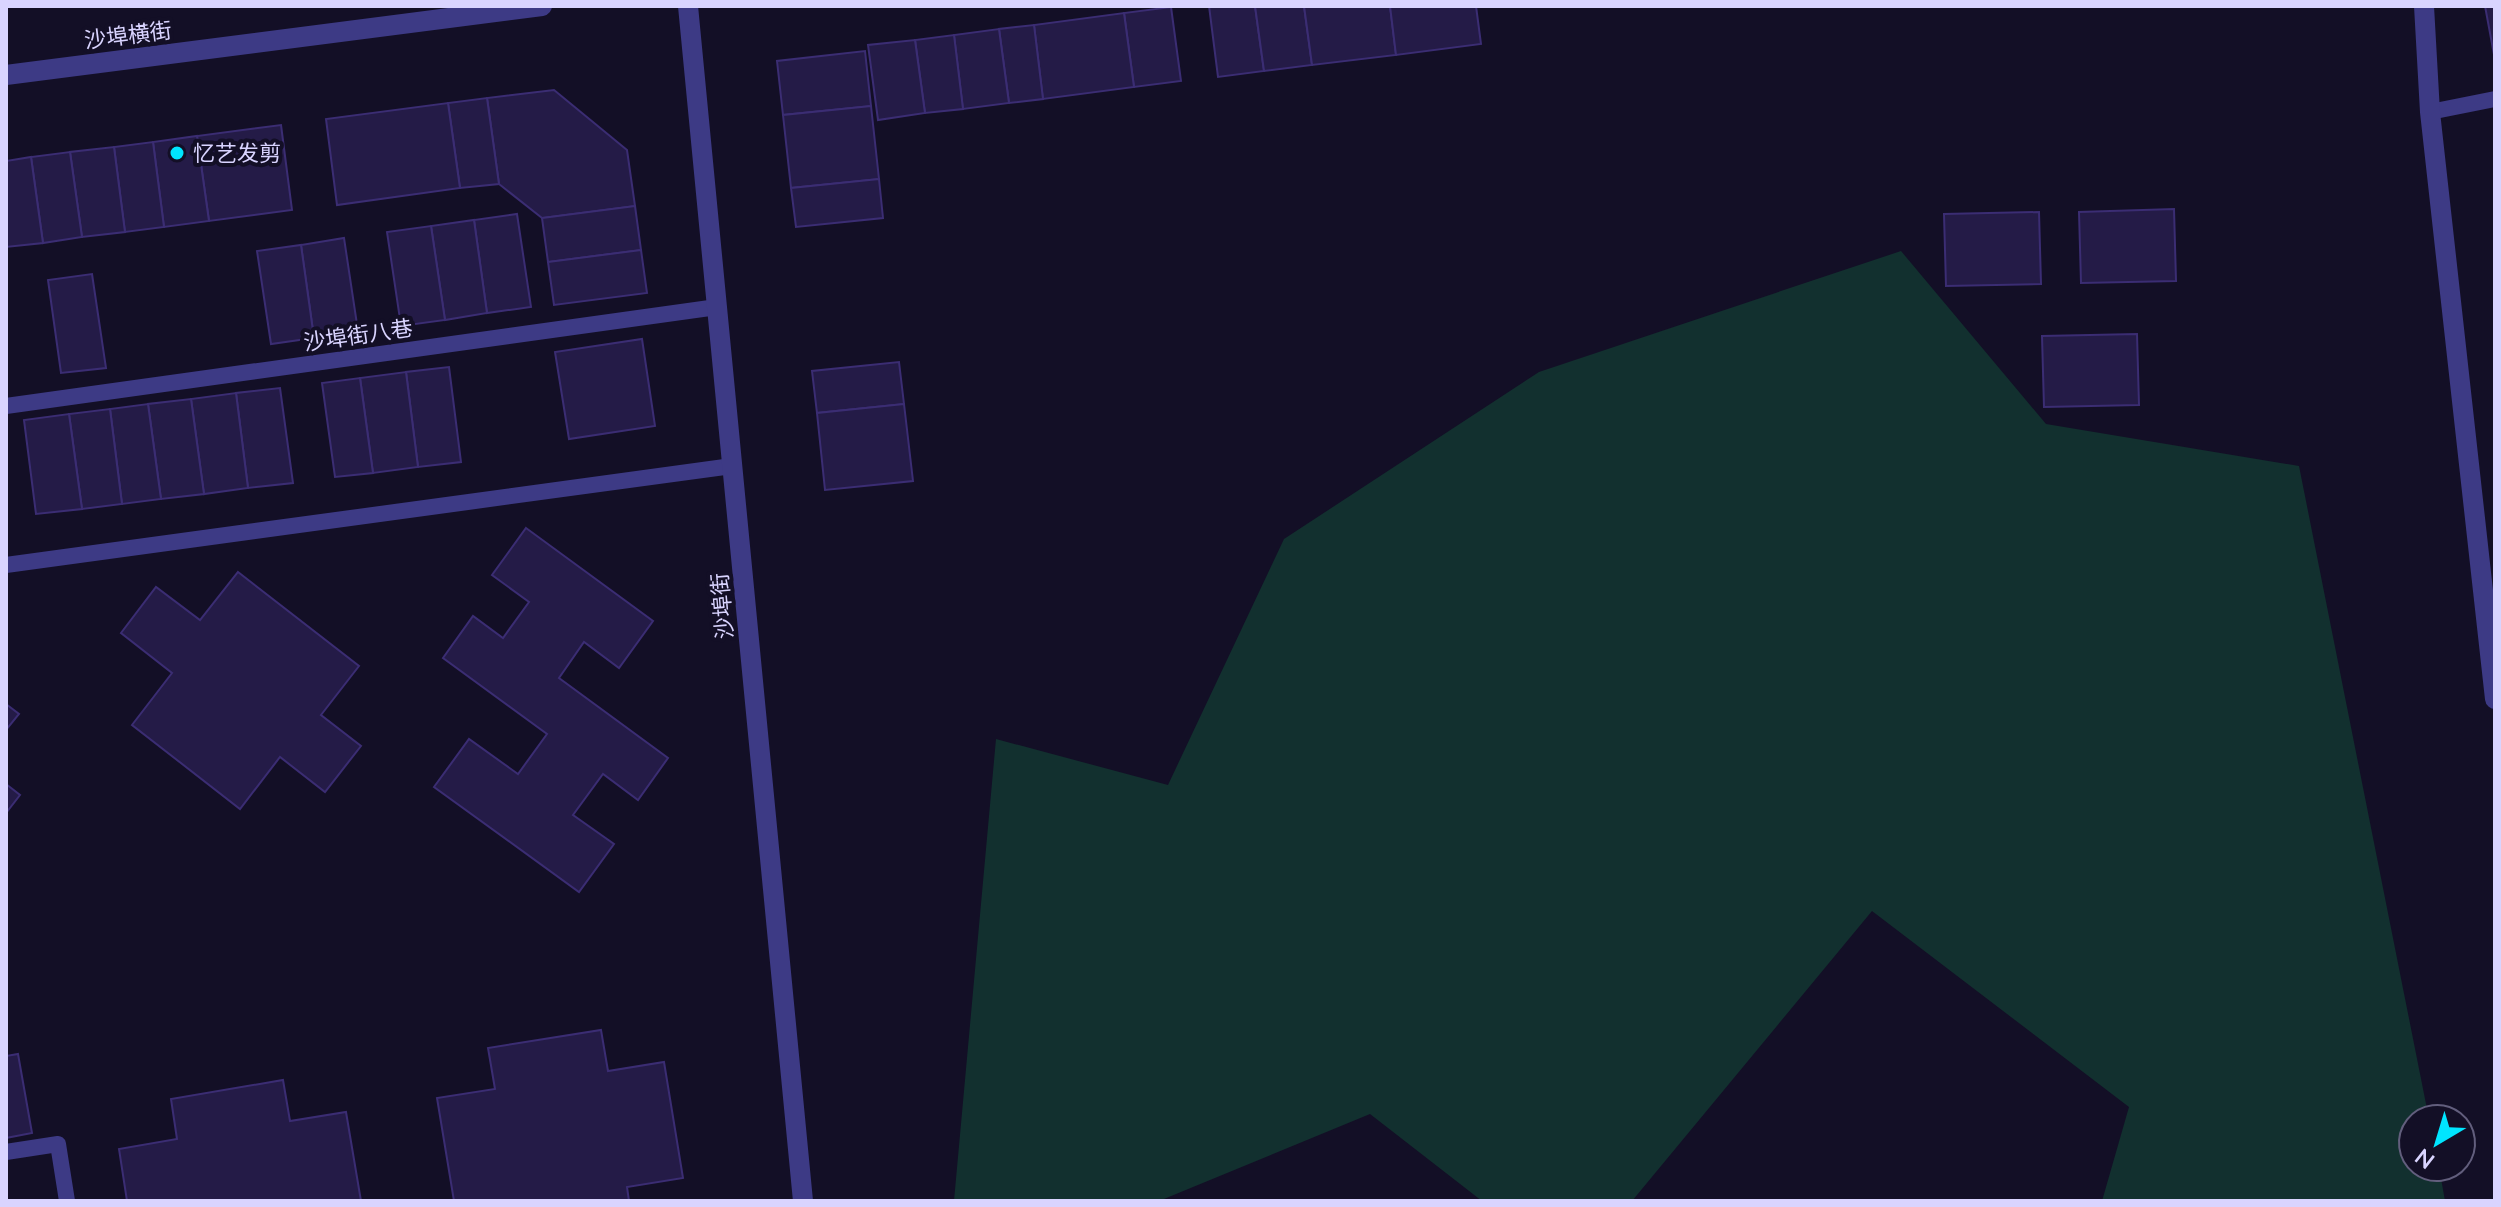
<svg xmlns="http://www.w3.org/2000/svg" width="2501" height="1207" viewBox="0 0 2501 1207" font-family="Lato,'Noto Sans SC',sans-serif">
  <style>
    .green { fill: #12302f }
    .building { fill: #241b47; stroke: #3b2d73; stroke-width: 2 }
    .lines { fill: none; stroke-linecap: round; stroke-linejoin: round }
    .lane { stroke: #3d3a85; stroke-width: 16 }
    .street { stroke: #3d3a85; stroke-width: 20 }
    .poi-dot { fill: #00e5ff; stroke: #130f26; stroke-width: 3 }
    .labels { text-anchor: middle; stroke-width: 8; stroke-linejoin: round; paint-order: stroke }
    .street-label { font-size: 22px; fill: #d9d4ff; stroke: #130f26 }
    .poi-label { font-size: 22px; fill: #d9d4ff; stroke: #130f26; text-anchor: start }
  </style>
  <rect width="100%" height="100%" fill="#130f26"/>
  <polygon class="green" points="1901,251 2046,424 2299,466 2429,1119 2413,1119 2413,1167 2439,1167 2445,1201 2102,1201 2129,1107 1872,911 1632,1201 1482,1201 1370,1114 1159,1201 954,1201 996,739 1168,785 1284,539 1539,372"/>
  <g class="building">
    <polygon points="1209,6 1255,6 1264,71 1218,77"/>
    <polygon points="1255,6 1304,6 1312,65 1264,71"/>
    <polygon points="1304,6 1390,6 1396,55 1312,65"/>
    <polygon points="1390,6 1476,6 1481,44 1396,55"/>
    <polygon points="2485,6 2495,6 2495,60"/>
    <polygon points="1171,7 1181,81 1134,87 1124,13"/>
    <polygon points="1124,13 1134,87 1043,99 1034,25"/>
    <polygon points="1034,25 1043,99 1009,103 999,29"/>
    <polygon points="999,29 1009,103 963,109 954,35"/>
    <polygon points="954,35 963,109 925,113 915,40"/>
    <polygon points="915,40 925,113 878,120 868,45"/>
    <polygon points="865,51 871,106 783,115 777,61"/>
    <polygon points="554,90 627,150 635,206 542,218 499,184 487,98"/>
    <polygon points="487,98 499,184 460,188 448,103"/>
    <polygon points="448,103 460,188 337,205 326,119"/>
    <polygon points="871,106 879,179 791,188 783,115"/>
    <polygon points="281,125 292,210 209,221 197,136"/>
    <polygon points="197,136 209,221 164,227 153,142"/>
    <polygon points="153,142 164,227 125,232 114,147"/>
    <polygon points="114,147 125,232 82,237 70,152"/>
    <polygon points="70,152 82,237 43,243 31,157"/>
    <polygon points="31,157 43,243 6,247 6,161"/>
    <polygon points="879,179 883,218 796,227 791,188"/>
    <polygon points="635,206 641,250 548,262 542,218"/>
    <polygon points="2174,209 2176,281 2081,283 2079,212"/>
    <polygon points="2039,212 2041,284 1946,286 1944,214"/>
    <polygon points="517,214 531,307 487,313 474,220"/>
    <polygon points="474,220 487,313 445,320 431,226"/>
    <polygon points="431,226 445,320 401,326 387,232"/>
    <polygon points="344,238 358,331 314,338 301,245"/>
    <polygon points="301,245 314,338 271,344 257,251"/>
    <polygon points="641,250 647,293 554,305 548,262"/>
    <polygon points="92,274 106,368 61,373 48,280"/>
    <polygon points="2137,334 2139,405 2044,407 2042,336"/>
    <polygon points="642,339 655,426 569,439 555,352"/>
    <polygon points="899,362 904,404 817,413 812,371"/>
    <polygon points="449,367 461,462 418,467 406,372"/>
    <polygon points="406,372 418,467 373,473 360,378"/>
    <polygon points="360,378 373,473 335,477 322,383"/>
    <polygon points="280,388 293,483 248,488 236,393"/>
    <polygon points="236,393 248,488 204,494 191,399"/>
    <polygon points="191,399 204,494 161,499 148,404"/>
    <polygon points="148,404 161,499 122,504 110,409"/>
    <polygon points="904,404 913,481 825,490 817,413"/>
    <polygon points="110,409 122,504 82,509 69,414"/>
    <polygon points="69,414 82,509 36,514 24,420"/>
    <polygon points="526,528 653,621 619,668 584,642 559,678 668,758 638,800 603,774 573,815 614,844 579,892 434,787 469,739 518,774 547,734 443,658 473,616 503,638 529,602 492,575"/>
    <polygon points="238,572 359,666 321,715 361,746 325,792 280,757 240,809 132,725 172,673 121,633 156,587 200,620"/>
    <polygon points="6,704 19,714 6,730"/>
    <polygon points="6,784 20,795 6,813"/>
    <polygon points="601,1030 608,1071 664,1062 683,1178 627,1187 629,1201 454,1201 437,1098 495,1089 488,1048"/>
    <polygon points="18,1054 32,1133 6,1138 6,1056"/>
    <polygon points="283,1080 290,1121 346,1112 361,1201 127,1201 119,1149 177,1139 171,1099"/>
  </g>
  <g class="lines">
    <g class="lane">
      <polyline points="2430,112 2495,99"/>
      <polyline points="6,406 717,307"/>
      <polyline points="6,565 732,466"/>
      <polyline points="6,1152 58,1144 67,1201"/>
    </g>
    <g class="street">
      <polyline points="688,6 803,1201"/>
      <polyline points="2424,6 2430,112 2495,699"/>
      <polyline points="6,75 542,6"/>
    </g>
  </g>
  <circle class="poi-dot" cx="177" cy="153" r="8"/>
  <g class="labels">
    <g class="street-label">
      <text transform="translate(128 35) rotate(-7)" y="8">沙埠横街</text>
      <text transform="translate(358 335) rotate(-8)" y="8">沙埠街八巷</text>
      <text transform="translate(722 606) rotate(-95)" y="8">沙埠街</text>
    </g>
    <g class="poi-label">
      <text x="193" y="161">忆艺发剪</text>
    </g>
  </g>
  <rect width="2501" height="1207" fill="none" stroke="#d9d4ff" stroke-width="16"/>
  <g transform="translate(2437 1143) rotate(218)"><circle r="38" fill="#130f26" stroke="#625e7d" stroke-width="2"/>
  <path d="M0-6L14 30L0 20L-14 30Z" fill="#00e5ff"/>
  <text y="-12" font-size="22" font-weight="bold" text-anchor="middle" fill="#d9d4ff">N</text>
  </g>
</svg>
